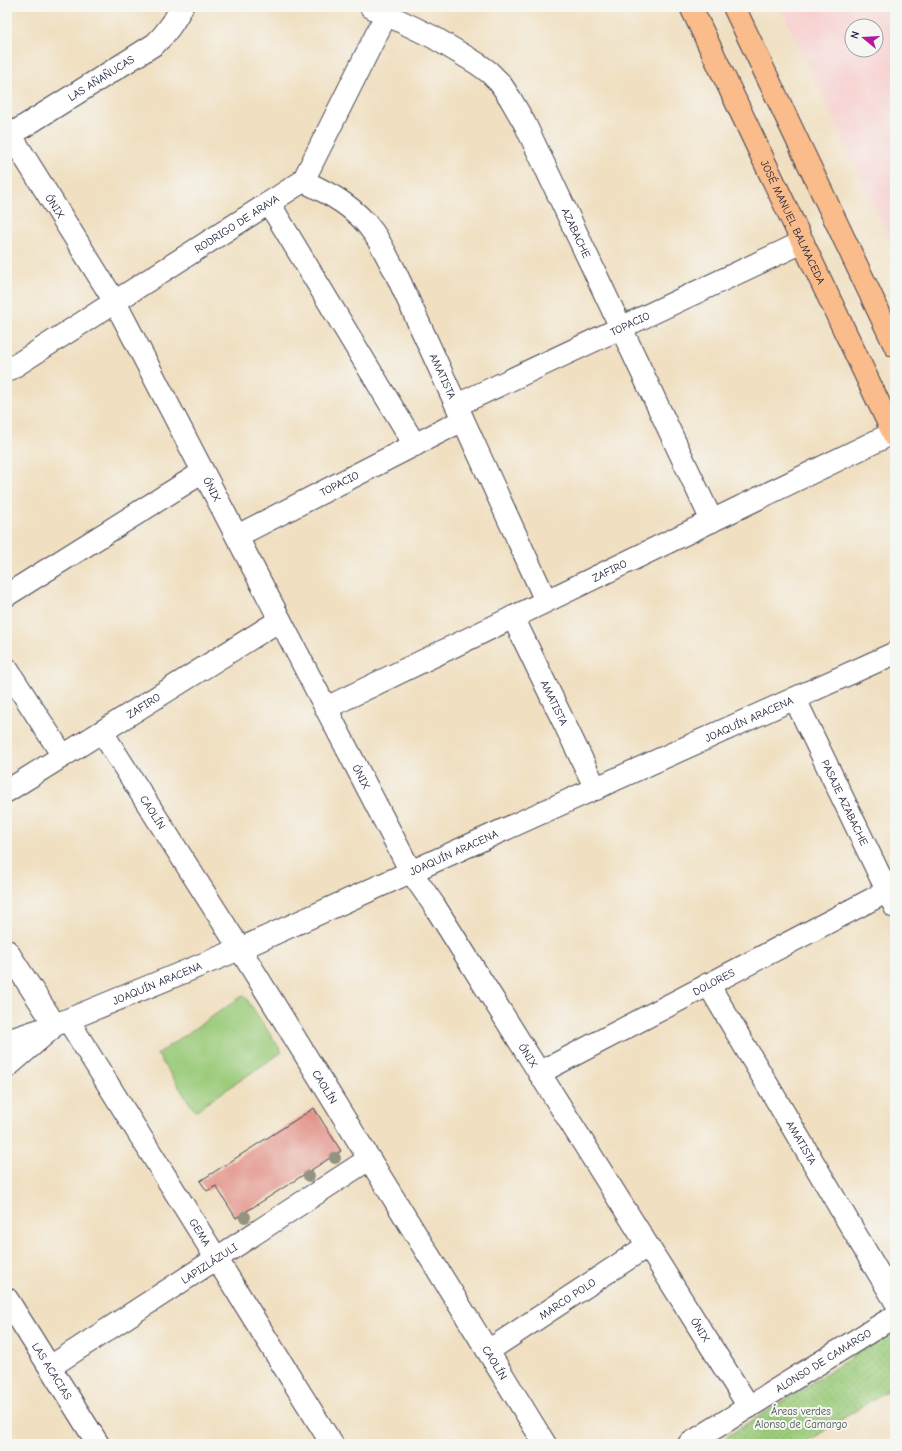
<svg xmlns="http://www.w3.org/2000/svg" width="902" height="1451" viewBox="0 0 902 1451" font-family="'Comic Neue',sans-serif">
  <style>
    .built { fill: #f7d0cf; fill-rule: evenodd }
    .grass { fill: url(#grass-dots); stroke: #5e765a }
    .garden { fill: #9bcb7a; stroke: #5e765a }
    .building { fill: #e29187 }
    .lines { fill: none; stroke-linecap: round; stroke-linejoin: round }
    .minor-casing { stroke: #413e4f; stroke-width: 24 }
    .major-casing { stroke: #413e4f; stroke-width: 24 }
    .minor { stroke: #fff; stroke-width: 22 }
    .major { stroke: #f9bc8a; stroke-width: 22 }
    .tree { fill: #929381 }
    .labels { text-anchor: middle; stroke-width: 4; stroke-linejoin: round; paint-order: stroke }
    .street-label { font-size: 11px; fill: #22223b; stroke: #f6f6f2 }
    .park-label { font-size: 11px; fill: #46554e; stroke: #f6f6f2 }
  </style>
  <defs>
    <pattern id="grass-dots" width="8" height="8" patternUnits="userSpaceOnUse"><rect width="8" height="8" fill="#9bcb7a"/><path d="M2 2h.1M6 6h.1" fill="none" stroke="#85ae6a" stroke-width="1.8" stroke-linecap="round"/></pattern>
  </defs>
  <rect width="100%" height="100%" fill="#f6f6f2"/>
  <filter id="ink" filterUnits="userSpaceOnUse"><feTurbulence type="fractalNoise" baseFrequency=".025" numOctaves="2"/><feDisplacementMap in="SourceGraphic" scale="8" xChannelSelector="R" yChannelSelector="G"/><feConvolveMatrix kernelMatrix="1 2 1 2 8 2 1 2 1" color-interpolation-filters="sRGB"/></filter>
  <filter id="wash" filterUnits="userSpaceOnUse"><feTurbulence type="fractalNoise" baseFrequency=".012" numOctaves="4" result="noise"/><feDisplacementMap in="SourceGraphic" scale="16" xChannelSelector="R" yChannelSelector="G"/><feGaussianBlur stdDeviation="0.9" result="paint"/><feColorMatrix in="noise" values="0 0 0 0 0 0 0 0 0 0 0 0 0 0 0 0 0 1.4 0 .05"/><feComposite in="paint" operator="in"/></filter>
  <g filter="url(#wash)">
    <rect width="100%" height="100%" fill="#f0dfc0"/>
    <path class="built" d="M 780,7 L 895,7 L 895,251 L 845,143 ZM 852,26 L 876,26 L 876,50 L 852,50 Z"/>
    <polygon class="grass" points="895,1330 895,1385 804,1444 715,1444"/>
    <polygon class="garden" points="244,995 282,1052 195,1111 157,1054"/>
    <g id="blocks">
      <polygon class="building" points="314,1108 341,1151 236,1218 216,1186 207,1191 200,1181"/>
    </g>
  </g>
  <g filter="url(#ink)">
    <use href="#blocks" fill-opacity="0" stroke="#413e4f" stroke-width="1"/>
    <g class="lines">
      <defs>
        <g id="minor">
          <path id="s1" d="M 371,7 L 433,37 L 478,64 L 489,72 L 500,83 L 510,98 L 525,124 L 712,521"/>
          <path id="s2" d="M 7,129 L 115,302 L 411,872 L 434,905 L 749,1407"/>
          <path id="s3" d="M 7,137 L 155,44 C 167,33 174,21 182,7"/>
          <path id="s4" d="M 303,181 C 331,194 355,207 373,232 C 381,243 387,257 394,269 L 546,601"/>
          <polyline points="269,203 415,445"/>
          <path id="s5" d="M 7,371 L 303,181 L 390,7"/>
          <path id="s6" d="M 457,405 L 803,242"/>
          <path id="s7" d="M 237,536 L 463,420"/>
          <polyline points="7,595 203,472"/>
          <path id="s8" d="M 513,617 L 596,789"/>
          <polyline points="7,669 63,756"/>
          <path id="s9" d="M 795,699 L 895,907"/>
          <path id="s10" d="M 326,708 L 893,433"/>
          <path id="s11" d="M 102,732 L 240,949 L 545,1444"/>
          <path id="s12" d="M 7,791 L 280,620"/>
          <polyline points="7,951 55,1025"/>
          <path id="s13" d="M 708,984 L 895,1301"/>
          <path id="s14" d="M 68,1020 L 332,1444"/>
          <path id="s15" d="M 7,1041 L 55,1025 L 240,949 L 895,653"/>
          <polyline points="7,1067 50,1030"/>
          <path id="s16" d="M 539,1073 L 888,891"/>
          <path id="s17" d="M 7,1299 L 98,1444"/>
          <path id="s18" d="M 488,1351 L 647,1246"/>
          <path id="s19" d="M 50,1367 L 369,1159"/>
          <path id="s20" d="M 689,1444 L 895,1316"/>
        </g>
        <g id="major">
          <path id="s21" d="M 691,7 L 895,437"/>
          <polyline points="734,7 895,346"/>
        </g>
      </defs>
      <use href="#minor" class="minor-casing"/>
      <use href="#major" class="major-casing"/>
      <use href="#minor" class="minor"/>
      <use href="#major" class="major"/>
    </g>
    <g class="tree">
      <circle cx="335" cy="1158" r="6"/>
      <circle cx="309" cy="1176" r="6"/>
      <circle cx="245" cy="1217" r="6"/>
    </g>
  </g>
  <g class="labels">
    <g class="street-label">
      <text dy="4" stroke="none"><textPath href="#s3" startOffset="111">LAS AÑAÑUCAS</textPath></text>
      <text dy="4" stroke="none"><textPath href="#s2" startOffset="91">ÓNIX</textPath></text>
      <text dy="4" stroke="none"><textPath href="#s21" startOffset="238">JOSÉ MANUEL BALMACEDA</textPath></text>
      <text dy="4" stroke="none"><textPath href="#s5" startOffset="273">RODRIGO DE ARAYA</textPath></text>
      <text dy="4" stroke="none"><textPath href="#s1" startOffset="319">AZABACHE</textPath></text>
      <text dy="4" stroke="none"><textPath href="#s6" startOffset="191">TOPACIO</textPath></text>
      <text dy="4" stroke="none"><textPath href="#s4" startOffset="248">AMATISTA</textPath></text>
      <text dy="4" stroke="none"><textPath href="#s7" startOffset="115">TOPACIO</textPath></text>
      <text dy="4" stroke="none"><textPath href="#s2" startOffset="415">ÓNIX</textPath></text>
      <text dy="4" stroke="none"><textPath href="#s10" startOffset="315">ZAFIRO</textPath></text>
      <text dy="4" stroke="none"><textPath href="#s8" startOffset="95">AMATISTA</textPath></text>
      <text dy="4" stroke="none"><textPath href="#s12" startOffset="161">ZAFIRO</textPath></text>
      <text dy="4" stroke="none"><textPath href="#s15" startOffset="809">JOAQUÍN ARACENA</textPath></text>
      <text dy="4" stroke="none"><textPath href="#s2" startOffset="739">ÓNIX</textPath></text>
      <text dy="4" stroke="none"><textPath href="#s9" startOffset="115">PASAJE AZABACHE</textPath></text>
      <text dy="4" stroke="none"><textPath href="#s11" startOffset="95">CAOLÍN</textPath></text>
      <text dy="4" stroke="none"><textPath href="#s15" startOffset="485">JOAQUÍN ARACENA</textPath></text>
      <text dy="4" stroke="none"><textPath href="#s16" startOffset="197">DOLORES</textPath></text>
      <text dy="4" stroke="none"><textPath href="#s15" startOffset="161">JOAQUÍN ARACENA</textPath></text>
      <text dy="4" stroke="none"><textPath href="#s2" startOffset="1064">ÓNIX</textPath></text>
      <text dy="4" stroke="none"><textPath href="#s11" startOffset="419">CAOLÍN</textPath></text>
      <text dy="4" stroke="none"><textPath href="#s13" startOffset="184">AMATISTA</textPath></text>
      <text dy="4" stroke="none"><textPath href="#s14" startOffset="250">GEMA</textPath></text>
      <text dy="4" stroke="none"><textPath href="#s19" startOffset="190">LAPIZLÁZULI</textPath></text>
      <text dy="4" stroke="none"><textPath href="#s18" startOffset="95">MARCO POLO</textPath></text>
      <text dy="4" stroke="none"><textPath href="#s2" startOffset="1388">ÓNIX</textPath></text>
      <text dy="4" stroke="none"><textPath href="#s20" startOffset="158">ALONSO DE CAMARGO</textPath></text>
      <text dy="4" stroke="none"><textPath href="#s11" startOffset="743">CAOLÍN</textPath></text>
      <text dy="4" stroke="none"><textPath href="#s17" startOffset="85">LAS ACACIAS</textPath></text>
    </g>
    <g class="park-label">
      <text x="801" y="1415">Áreas verdes<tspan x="801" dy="13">Alonso de Camargo</tspan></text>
    </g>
  </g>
  <rect width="902" height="1451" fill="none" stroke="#f6f6f2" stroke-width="24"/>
  <g transform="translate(864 38) rotate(288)"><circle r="19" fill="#f6f6f2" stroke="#a1a1a9"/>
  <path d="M0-3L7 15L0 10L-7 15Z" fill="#b5179e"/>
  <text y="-6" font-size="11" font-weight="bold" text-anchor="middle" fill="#22223b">N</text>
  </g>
</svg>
